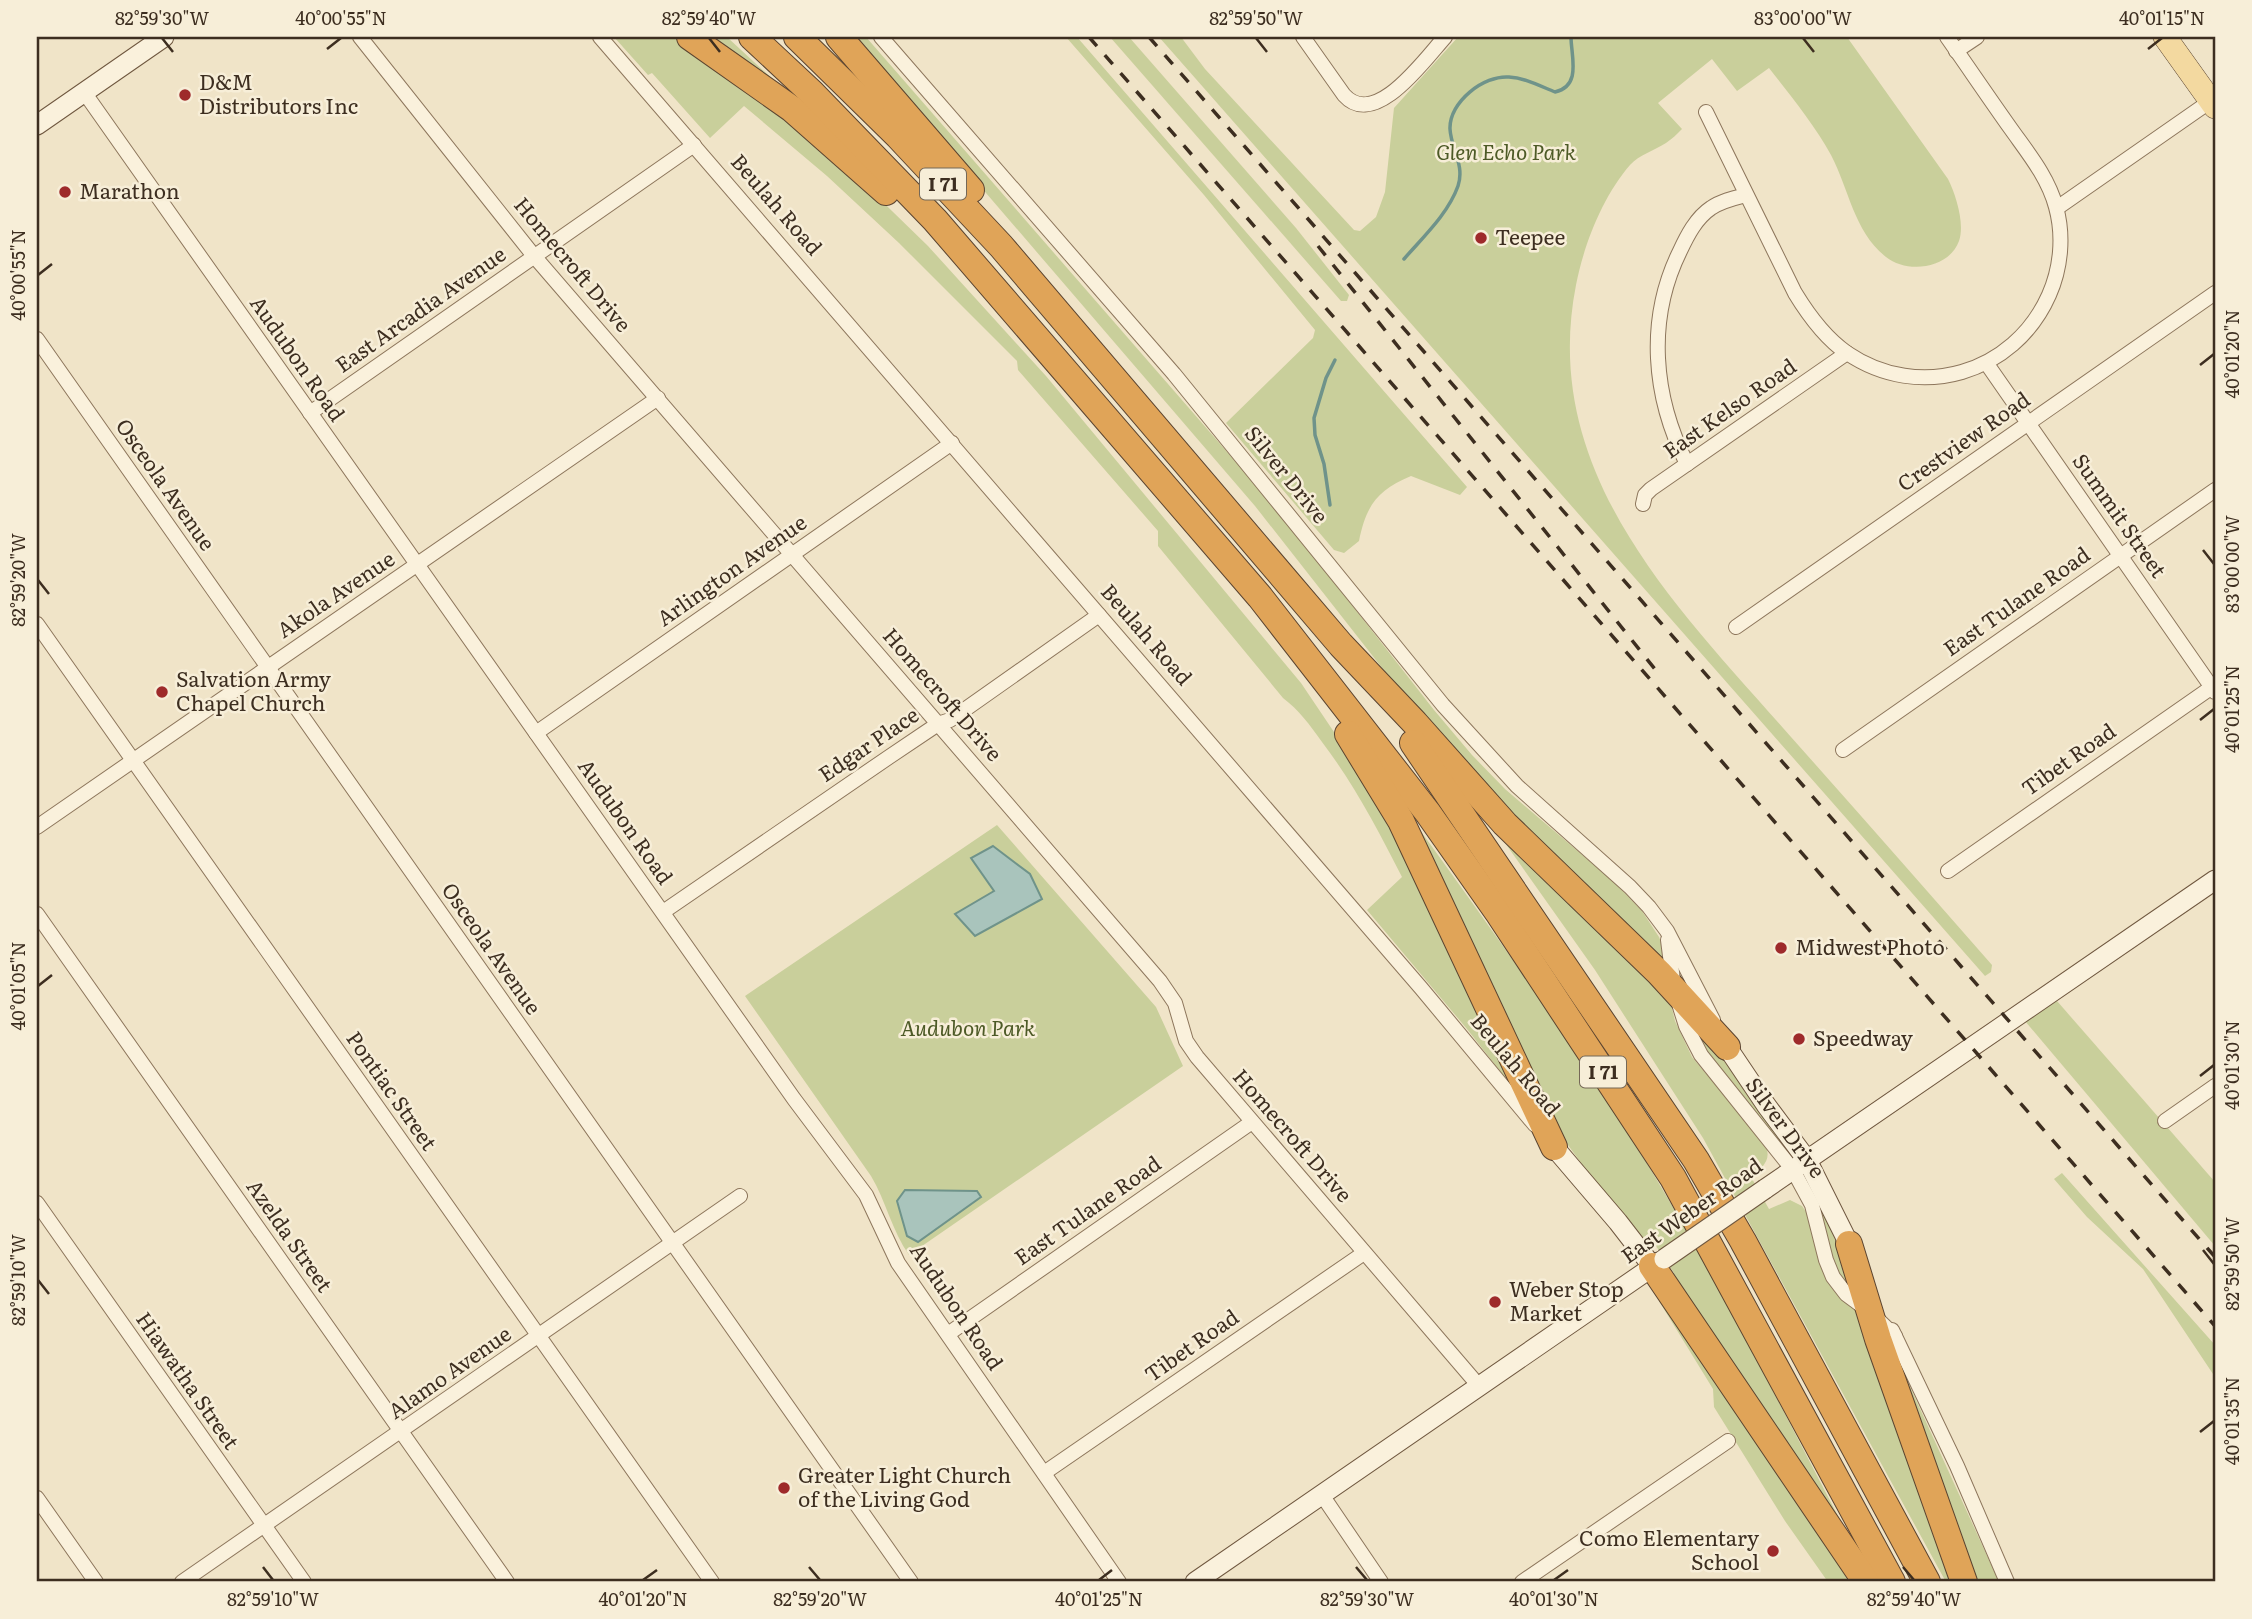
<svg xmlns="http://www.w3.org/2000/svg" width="2252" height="1619" viewBox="0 0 2252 1619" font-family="Literata,serif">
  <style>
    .green { fill: #c9cf9b }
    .water { fill: #a9c4bc; stroke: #6f938a; stroke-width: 2 }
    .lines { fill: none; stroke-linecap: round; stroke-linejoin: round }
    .stream { stroke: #6f938a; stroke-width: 3.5 }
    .street-casing { stroke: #8d765c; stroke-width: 16 }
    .secondary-casing { stroke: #6f573f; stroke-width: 21 }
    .primary-casing { stroke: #5b4430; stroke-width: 24 }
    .highway-casing { stroke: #5b4430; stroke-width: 28 }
    .street { stroke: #faf1dc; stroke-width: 14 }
    .secondary { stroke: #faf1dc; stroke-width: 19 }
    .primary { stroke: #f3d9a0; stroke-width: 23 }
    .highway { stroke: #e0a458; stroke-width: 26 }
    .rail { stroke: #3d2e20; stroke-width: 3.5; stroke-dasharray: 12 12; stroke-linecap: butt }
    .secondary-bridge-casing { stroke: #6f573f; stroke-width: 21; stroke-linecap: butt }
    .secondary-bridge { stroke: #faf1dc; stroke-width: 19 }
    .ticks { fill: none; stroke: #3d2e20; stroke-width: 2.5 }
    .poi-dot { fill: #9e2a2b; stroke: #f7eed8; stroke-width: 2.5 }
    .labels { text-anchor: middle; stroke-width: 5; stroke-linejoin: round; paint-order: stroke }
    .shield { fill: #f7eed8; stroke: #756857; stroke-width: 2 }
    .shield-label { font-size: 19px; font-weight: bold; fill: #3d2e20 }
    .poi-label { font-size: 21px; fill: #3d2e20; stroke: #f7eed8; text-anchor: start }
    .park-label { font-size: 21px; font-style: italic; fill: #4d5a26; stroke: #f7eed8 }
    .street-label { font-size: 21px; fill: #3d2e20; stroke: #f7eed8 }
    .neatline { fill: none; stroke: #3d2e20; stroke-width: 2.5 }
    .ticks-label { font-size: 18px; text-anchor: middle; fill: #3d2e20 }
  </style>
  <rect width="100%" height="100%" fill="#f0e4c8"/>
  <g class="green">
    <path d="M 614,37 L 678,37 L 719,64 L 856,176 L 928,246 L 1046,376 L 1301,683 L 1369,784 L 1521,1098 L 1467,1029 L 1367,910 L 1402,877 C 1378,830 1354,784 1322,742 C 1310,725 1299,710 1283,698 L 1158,546 L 1158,531 L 1018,370 L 1017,361 L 899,243 L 827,176 L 744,106 L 710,138 L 652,73 L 648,75 Z"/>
    <polygon points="705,37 727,37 792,97"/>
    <polygon points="852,37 866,37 1276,508 1434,710 1472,755 1505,789 1613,881 1642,911 1659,937 1664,949 1663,963 1550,860 1437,738 1255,506"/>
    <path d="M 1066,37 L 1077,37 L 1467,487 L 1460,495 L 1411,476 C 1377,490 1366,506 1359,541 L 1344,553 L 1334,550 L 1226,423 L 1313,338 L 1315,330 L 1204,195 Z"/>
    <polygon points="1110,37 1129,37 1296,228 1349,295 1347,301 1341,301"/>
    <path d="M 1159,37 L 1181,37 L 1205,69 L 1354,230 L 1360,231 L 1376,217 L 1385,192 L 1394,108 L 1458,37 L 1847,37 L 1948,179 C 1956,195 1965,224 1959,241 C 1949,269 1907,274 1886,257 C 1854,232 1849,189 1831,155 C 1814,124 1790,95 1769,68 L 1737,91 L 1712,59 L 1658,103 L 1682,129 C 1677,134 1672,139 1666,143 C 1655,150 1639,155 1630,165 C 1603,196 1584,244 1576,285 C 1538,478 1684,614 1799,746 C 1864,819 1928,892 1992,965 L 1991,972 L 1985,976 Z"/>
    <path d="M 1409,815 C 1489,925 1568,1036 1640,1152 C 1717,1277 1782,1410 1850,1539 L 1671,1280 L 1674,1273 L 1648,1234 L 1643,1238 L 1592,1178 L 1568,1145 L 1529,1079 Z"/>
    <path d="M 997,825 L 1156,1007 L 1183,1066 L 909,1255 C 892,1231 886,1201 871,1176 L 745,996 Z"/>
    <path d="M 1493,826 L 1669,996 L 1675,1021 L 1692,1057 L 1764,1143 C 1773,1158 1764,1167 1751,1177 L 1769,1209 L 1790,1200 L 1802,1206 L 1809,1216 L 1818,1250 L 1860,1311 L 1956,1582 L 1946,1582 L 1703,1138 L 1595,970 Z"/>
    <polygon points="2057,1001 2215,1182 2215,1246 2025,1021"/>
    <polygon points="1689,1012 1784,1145 1780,1148 1706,1057"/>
    <polygon points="2062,1173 2215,1345 2215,1377 2143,1269 2087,1217 2054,1179"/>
    <polygon points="1818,1204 1842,1252 1852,1293 1832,1262"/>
    <polygon points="1661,1297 1855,1582 1828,1582 1785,1521 1714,1407 1713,1389 1659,1301"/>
    <polygon points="1891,1345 1999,1582 1975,1582"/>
  </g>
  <g class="water">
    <polygon points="993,846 1030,874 1042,899 975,936 955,914 994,891 971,858"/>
    <polygon points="905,1190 977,1191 981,1197 918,1242 907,1236 897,1201"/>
  </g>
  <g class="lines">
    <g class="stream">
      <path d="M 1404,259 C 1423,237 1448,214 1458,186 C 1465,165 1451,149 1450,129 C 1449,102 1484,75 1509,77 C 1525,78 1540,86 1555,92 C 1582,86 1571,56 1571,37"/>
      <polyline points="1330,505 1324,464 1315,435 1314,418 1326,378 1335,360"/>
    </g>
    <defs>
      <g id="street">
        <polyline points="360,37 534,256 1160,981 1175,1003 1186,1041 1197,1057 1479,1386"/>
        <polyline points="600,37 1421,988 1535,1125"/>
        <polyline points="881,37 1174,374 1443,705 1517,786 1630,887 1649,907 1667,931 1713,1020"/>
        <path d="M 1303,37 L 1344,95 C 1375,130 1425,59 1445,37"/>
        <polyline points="1956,51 1977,37"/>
        <polyline points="84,92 794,1099 866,1195 898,1263 1119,1582"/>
        <path d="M 1706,112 L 1795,293 C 1809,316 1825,338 1847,353 C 1919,402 2014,374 2049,295 C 2061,268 2064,236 2056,207 C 2048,177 2028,153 2011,129 C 1989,98 1968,67 1947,37"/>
        <polyline points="2057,208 2215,98"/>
        <polyline points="37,339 911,1582"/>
        <polyline points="1987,364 2215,692"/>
        <polyline points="310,413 694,145"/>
        <path d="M 1687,464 C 1653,397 1646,320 1680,251 C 1687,236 1696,218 1711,208 C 1721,201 1734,198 1746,195"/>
        <polyline points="1643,504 1645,495 1651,489 1847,353"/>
        <polyline points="37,624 712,1582"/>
        <polyline points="1736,627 2215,293"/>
        <polyline points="536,733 952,443"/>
        <polyline points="1843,750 2215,490"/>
        <polyline points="37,827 658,398"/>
        <polyline points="1948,871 2215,685"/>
        <polyline points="663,912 889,757 938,724 950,720 1099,615"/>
        <polyline points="37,914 507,1582"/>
        <polyline points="1668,940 1674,988 1686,1026 1701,1055 1793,1170 1812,1205 1826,1260 1833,1277 1846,1294 1869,1311 1895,1336"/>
        <polyline points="2165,1121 2215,1086"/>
        <polyline points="37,1203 304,1582"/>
        <polyline points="1892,1330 1957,1466 2007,1582"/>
        <polyline points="948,1334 1252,1122"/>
        <polyline points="1044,1473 1364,1253"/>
        <polyline points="1322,1495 1381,1582"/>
        <polyline points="37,1498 96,1582"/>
        <polyline points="182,1582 740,1196"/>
        <polyline points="1522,1582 1728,1441"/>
      </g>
      <g id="secondary">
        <polyline points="37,125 164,37"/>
        <polyline points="1727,1047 1766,1105 1807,1160 1849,1244"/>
        <polyline points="1554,1147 1618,1222 1652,1266"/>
        <polyline points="1765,1189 2215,880"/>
        <polyline points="1195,1582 1661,1261"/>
      </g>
      <polyline id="primary" points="2165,37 2215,107"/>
      <g id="highway">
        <polyline points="690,37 792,109 886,192"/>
        <polyline points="752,37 812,93 935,220 1260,597 1428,813 1499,914 1673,1178 1892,1582"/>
        <polyline points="797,37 898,136 1001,246 1341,645 1415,723 1505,824 1659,973 1727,1047"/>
        <polyline points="839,37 971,190"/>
        <polyline points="1348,734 1401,821 1554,1147"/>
        <polyline points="1413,743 1696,1160 1743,1241 1927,1582"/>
        <polyline points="1849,1244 1878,1339 1964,1582"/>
        <polyline points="1652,1266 1866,1582"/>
      </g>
    </defs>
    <use href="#street" class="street-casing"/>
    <use href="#secondary" class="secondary-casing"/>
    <use href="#primary" class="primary-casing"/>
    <use href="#highway" class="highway-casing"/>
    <use href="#street" class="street"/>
    <use href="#secondary" class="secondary"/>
    <use href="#primary" class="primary"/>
    <use href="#highway" class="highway"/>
    <g class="rail">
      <polyline points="1089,37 2215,1326"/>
      <polyline points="1149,37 2215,1257"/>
      <polyline points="1318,246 1658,673"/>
    </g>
    <defs>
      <polyline id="secondary-bridge" points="1664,1259 1765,1189"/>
    </defs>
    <use href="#secondary-bridge" class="secondary-bridge-casing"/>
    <use href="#secondary-bridge" class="secondary-bridge"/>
  </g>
  <path class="ticks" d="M 162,38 L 173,52M 709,38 L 720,52M 1256,38 L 1267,52M 1803,38 L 1814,52M 327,49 L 341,38M 2148,49 L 2162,38M 38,275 L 52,264M 2200,365 L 2214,354M 2203,550 L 2214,564M 38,580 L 49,594M 2200,720 L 2214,709M 38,986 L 52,975M 2200,1076 L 2214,1065M 2203,1250 L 2214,1264M 38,1280 L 49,1294M 2200,1432 L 2214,1421M 263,1567 L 273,1580M 809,1567 L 820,1580M 1356,1567 L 1367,1580M 1903,1567 L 1914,1580M 643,1580 L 657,1570M 1099,1580 L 1112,1570M 1554,1580 L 1568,1570"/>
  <g class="poi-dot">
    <circle cx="185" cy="95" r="7"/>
    <circle cx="65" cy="192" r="7"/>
    <circle cx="1481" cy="238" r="7"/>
    <circle cx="162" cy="692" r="7"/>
    <circle cx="1781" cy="948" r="7"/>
    <circle cx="1799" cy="1039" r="7"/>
    <circle cx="1495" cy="1302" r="7"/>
    <circle cx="784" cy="1488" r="7"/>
    <circle cx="1773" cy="1551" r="7"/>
  </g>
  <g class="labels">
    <g class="shield">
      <rect x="920" y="168.5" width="46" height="31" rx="5"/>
      <rect x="1580" y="1056.5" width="46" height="31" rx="5"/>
    </g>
    <g class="shield-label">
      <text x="943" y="191">I 71</text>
      <text x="1603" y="1079">I 71</text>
    </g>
    <g class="poi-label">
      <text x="199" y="90">D&amp;M<tspan x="199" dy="24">Distributors Inc</tspan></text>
      <text x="79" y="199">Marathon</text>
      <text x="1495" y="245">Teepee</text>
      <text x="176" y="687">Salvation Army<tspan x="176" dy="24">Chapel Church</tspan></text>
      <text x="1795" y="955">Midwest Photo</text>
      <text x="1813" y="1046">Speedway</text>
      <text x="1509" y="1297">Weber Stop<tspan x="1509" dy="24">Market</tspan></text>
      <text x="798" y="1483">Greater Light Church<tspan x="798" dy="24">of the Living God</tspan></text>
      <text x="1759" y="1546" text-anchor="end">Como Elementary<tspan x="1759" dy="24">School</tspan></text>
    </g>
    <g class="park-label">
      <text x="1506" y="160">Glen Echo Park</text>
      <text x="968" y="1036">Audubon Park</text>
    </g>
    <g class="street-label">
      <text transform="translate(776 205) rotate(49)" y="7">Beulah Road</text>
      <text transform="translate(572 265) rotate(50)" y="7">Homecroft Drive</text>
      <text transform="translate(421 310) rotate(-35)" y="7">East Arcadia Avenue</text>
      <text transform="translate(297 359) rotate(55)" y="7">Audubon Road</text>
      <text transform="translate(1730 409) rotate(-35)" y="7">East Kelso Road</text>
      <text transform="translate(1964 442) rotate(-35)" y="7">Crestview Road</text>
      <text transform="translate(1286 475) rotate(51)" y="7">Silver Drive</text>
      <text transform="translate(165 485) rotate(55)" y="7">Osceola Avenue</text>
      <text transform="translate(2119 516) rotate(55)" y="7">Summit Street</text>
      <text transform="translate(732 571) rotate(-35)" y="7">Arlington Avenue</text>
      <text transform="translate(336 595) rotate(-34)" y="7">Akola Avenue</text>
      <text transform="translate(2017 602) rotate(-35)" y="7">East Tulane Road</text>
      <text transform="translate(1146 635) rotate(49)" y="7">Beulah Road</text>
      <text transform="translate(942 695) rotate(49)" y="7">Homecroft Drive</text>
      <text transform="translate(869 745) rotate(-34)" y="7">Edgar Place</text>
      <text transform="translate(2069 760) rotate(-35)" y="7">Tibet Road</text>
      <text transform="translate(625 822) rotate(55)" y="7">Audubon Road</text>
      <text transform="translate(491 949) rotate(55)" y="7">Osceola Avenue</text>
      <text transform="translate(1515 1065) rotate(50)" y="7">Beulah Road</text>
      <text transform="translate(391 1091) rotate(55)" y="7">Pontiac Street</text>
      <text transform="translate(1785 1128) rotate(54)" y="7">Silver Drive</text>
      <text transform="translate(1292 1136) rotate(49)" y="7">Homecroft Drive</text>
      <text transform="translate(1088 1211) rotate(-35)" y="7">East Tulane Road</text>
      <text transform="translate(1692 1211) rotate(-35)" y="7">East Weber Road</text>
      <text transform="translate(289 1236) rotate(55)" y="7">Azelda Street</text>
      <text transform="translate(956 1307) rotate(56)" y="7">Audubon Road</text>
      <text transform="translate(1192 1346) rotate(-35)" y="7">Tibet Road</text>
      <text transform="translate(450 1373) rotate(-35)" y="7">Alamo Avenue</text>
      <text transform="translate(187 1381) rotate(55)" y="7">Hiawatha Street</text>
    </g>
  </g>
  <rect width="2252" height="1619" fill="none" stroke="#f7eed8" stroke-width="77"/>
  <rect x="38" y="38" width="2176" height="1542" class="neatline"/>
  <g class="ticks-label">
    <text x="162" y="25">82°59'30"W</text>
    <text x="341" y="25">40°00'55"N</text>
    <text x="709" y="25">82°59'40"W</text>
    <text x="1256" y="25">82°59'50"W</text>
    <text x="1803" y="25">83°00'00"W</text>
    <text x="2162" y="25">40°01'15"N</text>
    <text transform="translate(19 275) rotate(-90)" y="6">40°00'55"N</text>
    <text transform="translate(2233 354) rotate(-90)" y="6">40°01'20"N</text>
    <text transform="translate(2233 564) rotate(-90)" y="6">83°00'00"W</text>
    <text transform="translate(19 580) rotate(-90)" y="6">82°59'20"W</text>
    <text transform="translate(2233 709) rotate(-90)" y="6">40°01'25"N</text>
    <text transform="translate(19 986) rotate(-90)" y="6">40°01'05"N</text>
    <text transform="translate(2233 1065) rotate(-90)" y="6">40°01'30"N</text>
    <text transform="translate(2233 1264) rotate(-90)" y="6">82°59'50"W</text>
    <text transform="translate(19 1280) rotate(-90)" y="6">82°59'10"W</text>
    <text transform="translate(2233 1421) rotate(-90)" y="6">40°01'35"N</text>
    <text x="273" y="1606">82°59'10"W</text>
    <text x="643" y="1606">40°01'20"N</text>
    <text x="820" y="1606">82°59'20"W</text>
    <text x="1099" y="1606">40°01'25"N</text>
    <text x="1367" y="1606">82°59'30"W</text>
    <text x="1554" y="1606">40°01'30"N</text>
    <text x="1914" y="1606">82°59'40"W</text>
  </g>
</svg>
